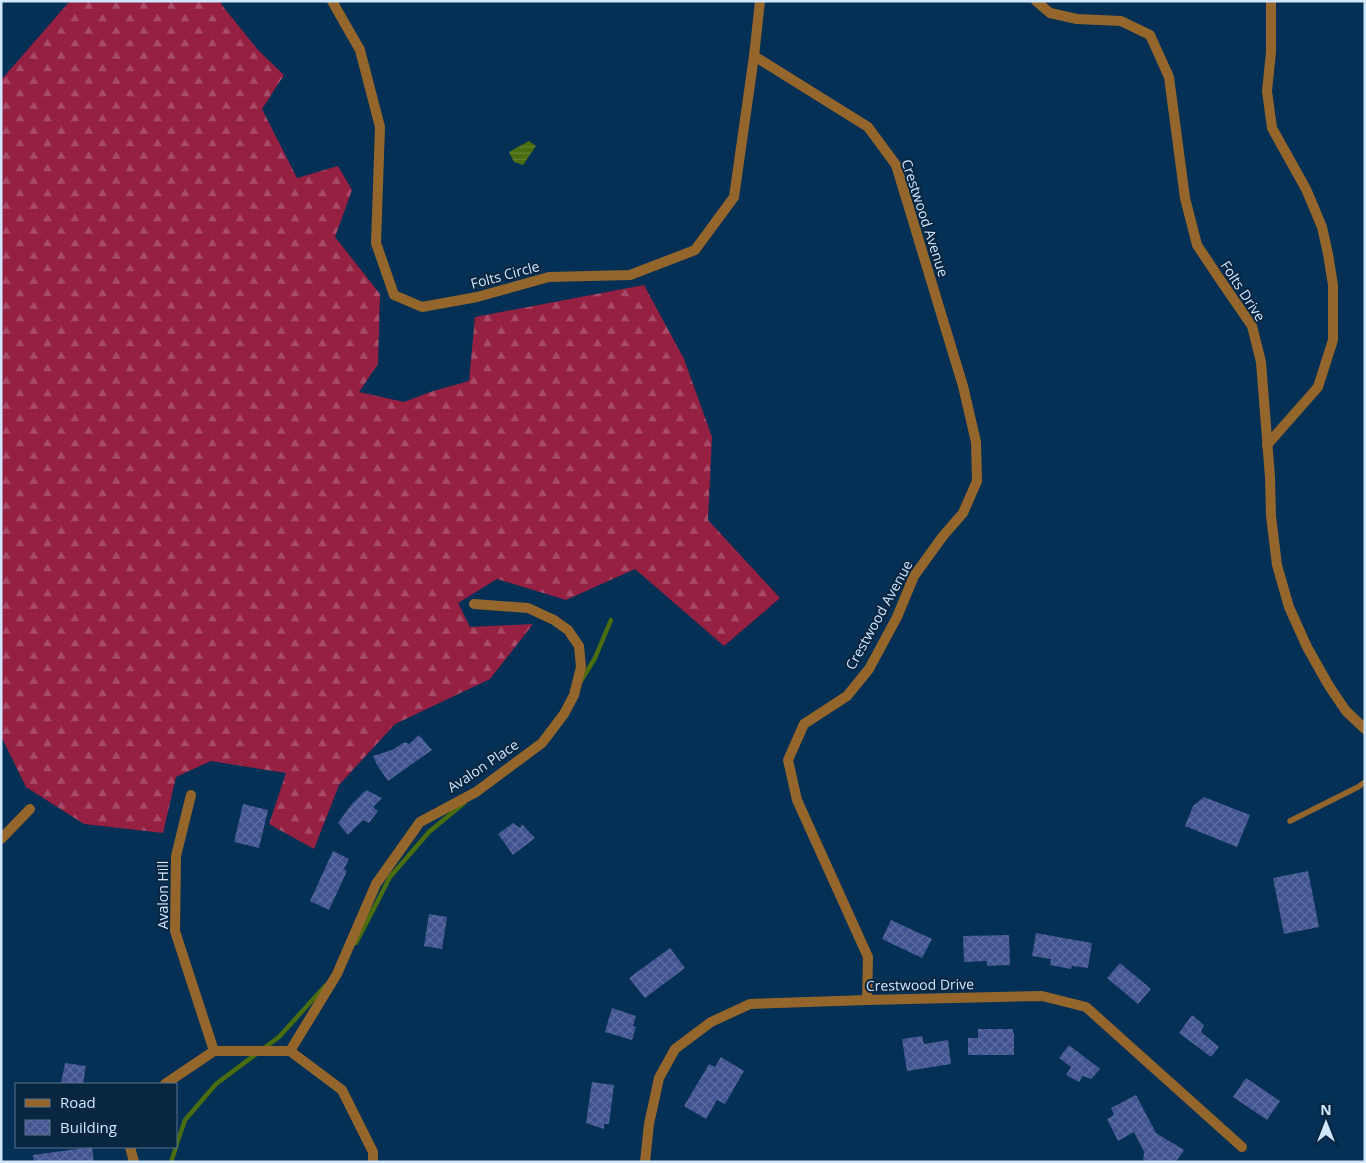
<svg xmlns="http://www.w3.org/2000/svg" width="1366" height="1163" viewBox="0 0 1366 1163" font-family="'Open Sans',sans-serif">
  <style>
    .forest { fill: url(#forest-firs) }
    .water { fill: url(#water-rules) }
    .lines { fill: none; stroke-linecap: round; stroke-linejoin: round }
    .stream { stroke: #4a6d0f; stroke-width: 4.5 }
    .building { fill: url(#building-cross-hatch) }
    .lane { stroke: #95662b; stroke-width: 5.5 }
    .street { stroke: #95662b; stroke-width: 10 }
    .labels { text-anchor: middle; stroke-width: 4; stroke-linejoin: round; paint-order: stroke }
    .street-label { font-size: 14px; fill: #d0e7ff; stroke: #082640 }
  </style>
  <defs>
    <pattern id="forest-firs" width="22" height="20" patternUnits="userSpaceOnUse" patternTransform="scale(1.25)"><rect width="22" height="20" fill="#952042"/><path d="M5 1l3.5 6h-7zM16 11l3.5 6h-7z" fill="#a74b68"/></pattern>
    <pattern id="water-rules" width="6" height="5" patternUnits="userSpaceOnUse" patternTransform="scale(1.25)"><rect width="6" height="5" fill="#4a6d0f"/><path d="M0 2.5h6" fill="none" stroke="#638233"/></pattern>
    <pattern id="building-cross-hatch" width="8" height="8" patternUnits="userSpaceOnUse" patternTransform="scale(1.25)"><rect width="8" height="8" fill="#415490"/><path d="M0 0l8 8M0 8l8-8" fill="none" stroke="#5b6da1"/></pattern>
  </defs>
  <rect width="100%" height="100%" fill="#033054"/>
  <polygon class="forest" points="70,1 222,1 221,4 258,50 284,75 262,109 297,178 338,166 352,190 335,237 380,294 378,364 359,392 404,402 433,391 469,381 475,317 644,285 684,359 712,437 708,520 780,598 724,646 635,569 566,600 497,579 458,603 470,627 533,624 490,679 395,724 339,785 314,849 269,824 286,773 211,761 176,777 163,833 84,824 26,787 1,736 1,80"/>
  <polygon class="water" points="529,141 536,146 523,165 514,162 509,152"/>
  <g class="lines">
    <g class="stream">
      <polyline points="581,681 595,658 611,620"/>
      <polyline points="356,943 390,877 429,832 464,803"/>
      <polyline points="176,1146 185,1120 216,1084 279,1037 325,986"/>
      <polyline points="171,1162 176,1147"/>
    </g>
  </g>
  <g class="building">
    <polygon points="419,735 432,750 388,781 377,765 373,756 392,750 405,742 409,744"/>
    <polygon points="366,790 382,798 373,807 378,811 369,823 363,820 348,835 338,823 351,805"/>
    <polygon points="1204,797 1250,815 1237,847 1185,826 1193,806"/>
    <polygon points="243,804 268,810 259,848 234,842"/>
    <polygon points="513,823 520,828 522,824 535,838 513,855 498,834"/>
    <polygon points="333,851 349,859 344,869 347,871 329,910 310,901"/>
    <polygon points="1308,871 1319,927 1284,934 1273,878"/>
    <polygon points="429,914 447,917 442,949 424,946"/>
    <polygon points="891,920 932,939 922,958 882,939"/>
    <polygon points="1036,933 1092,943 1088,968 1072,966 1071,969 1050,965 1051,959 1032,956"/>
    <polygon points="1009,935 1010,965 987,966 987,961 964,962 963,936"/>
    <polygon points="670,948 685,968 645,998 629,978"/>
    <polygon points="1120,963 1151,989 1138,1004 1107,978"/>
    <polygon points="612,1008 636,1016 633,1026 636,1027 632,1040 605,1032"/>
    <polygon points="1192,1015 1204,1025 1201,1032 1219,1047 1211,1057 1179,1033"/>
    <polygon points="978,1029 1013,1029 1013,1033 1014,1033 1014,1055 968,1055 968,1038 978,1038"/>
    <polygon points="922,1036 924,1044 948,1040 951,1064 907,1071 902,1039"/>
    <polygon points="1069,1045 1100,1069 1091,1079 1083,1076 1079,1082 1066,1075 1071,1067 1059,1058"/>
    <polygon points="721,1057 744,1071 725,1104 717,1100 706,1119 684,1106 709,1064 715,1067"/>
    <polygon points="65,1063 86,1066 83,1084 61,1084"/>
    <polygon points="1246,1078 1280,1101 1267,1120 1233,1097"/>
    <polygon points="592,1082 614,1085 609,1124 604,1124 604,1129 586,1123"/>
    <polygon points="1136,1095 1156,1133 1184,1150 1176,1162 1143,1162 1144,1152 1134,1132 1118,1141 1107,1119 1114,1115 1111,1108"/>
    <polygon points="92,1147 94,1162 34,1162 33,1155"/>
  </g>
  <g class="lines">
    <polyline class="lane" points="1290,821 1358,787 1365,782"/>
    <g class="street">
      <polyline points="332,1 360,50 380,127 376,243 394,295 422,307 477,297 549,277 630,275 695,250 734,197 754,56 760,1"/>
      <polyline points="1036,1 1050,13 1077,19 1121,21 1150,35 1169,77 1185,198 1197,245 1219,278 1252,326 1261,362 1270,477 1271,516 1277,565 1289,607 1307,647 1329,686 1346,711 1365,729"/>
      <polyline points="754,56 868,127 896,165 963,386 976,442 977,481 963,513 943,536 914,576 897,617 869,669 847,696 804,724 788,760 797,800 868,957 867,1000"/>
      <polyline points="1267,445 1318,387 1333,340 1333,285 1328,254 1322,227 1306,189 1272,128 1267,91 1271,52 1271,1"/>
      <polyline points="191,795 176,856 175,931 214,1051"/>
      <polyline points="1,839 30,809"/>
      <polyline points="290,1051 337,974 376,884 420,822 476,792 542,743 564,714 574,695 581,667 579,646 568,630 554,620 528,608 474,604"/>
      <polyline points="165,1084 214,1051 290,1051 342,1090 373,1152 373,1162"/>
      <polyline points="130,1147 134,1162"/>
      <polyline points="645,1162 649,1124 659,1078 675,1049 711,1022 750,1004 867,1000 1042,996 1086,1007 1242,1147"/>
    </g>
  </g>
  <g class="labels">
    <g class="street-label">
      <text transform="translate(925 218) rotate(72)" y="5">Crestwood Avenue</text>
      <text transform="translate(505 275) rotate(-15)" y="5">Folts Circle</text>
      <text transform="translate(1243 291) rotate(57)" y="5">Folts Drive</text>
      <text transform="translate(879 615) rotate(-61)" y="5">Crestwood Avenue</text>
      <text transform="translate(483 766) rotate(-34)" y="5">Avalon Place</text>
      <text transform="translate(163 895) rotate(-90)" y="5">Avalon Hill</text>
      <text transform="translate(920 985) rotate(-1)" y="5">Crestwood Drive</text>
    </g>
  </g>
  <rect width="1366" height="1163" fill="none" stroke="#d0e7ff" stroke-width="5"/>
  <rect x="15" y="1083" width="162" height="65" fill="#082640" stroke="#58738c"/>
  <rect x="25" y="1099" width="25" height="8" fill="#95662b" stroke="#58738c"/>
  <text x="60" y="1108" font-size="15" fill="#d0e7ff">Road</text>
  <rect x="25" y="1120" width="25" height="15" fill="url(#building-cross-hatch)" stroke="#58738c"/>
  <text x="60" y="1133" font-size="15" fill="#d0e7ff">Building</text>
  <g transform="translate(1326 1123)" stroke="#082640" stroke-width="4" paint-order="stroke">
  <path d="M0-4L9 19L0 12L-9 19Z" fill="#d0e7ff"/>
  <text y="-8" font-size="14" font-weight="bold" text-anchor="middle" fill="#d0e7ff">N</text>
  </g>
</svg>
